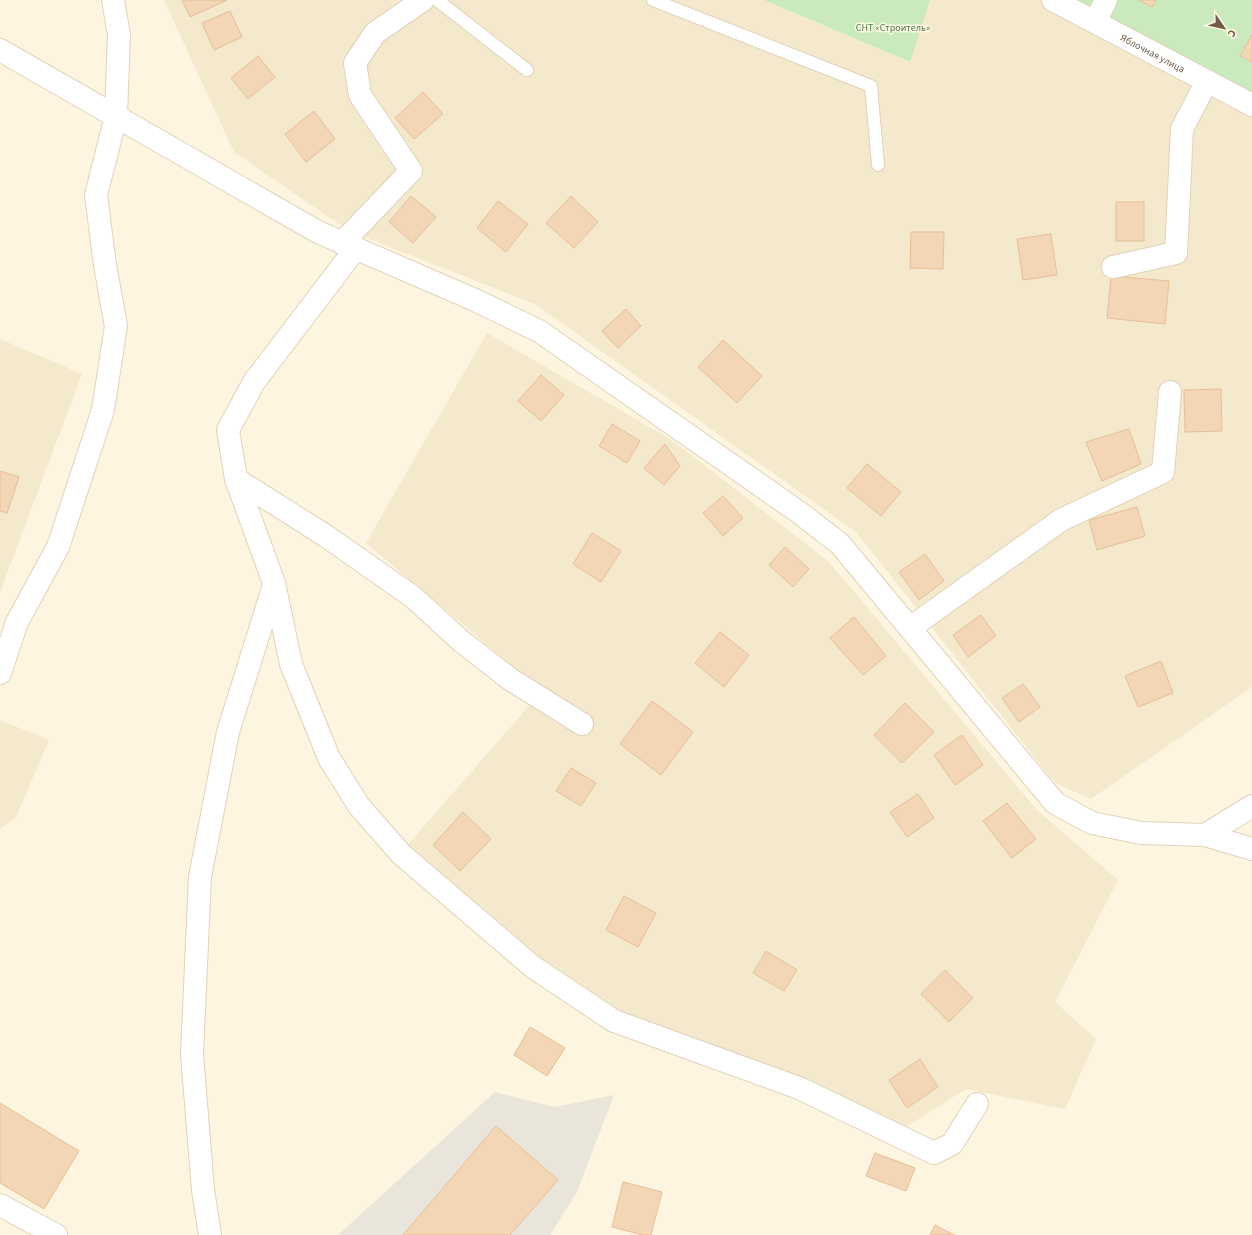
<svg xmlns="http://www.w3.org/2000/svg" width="1252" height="1235" viewBox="0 0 1252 1235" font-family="'Source Sans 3',sans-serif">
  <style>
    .residential { fill: #f4e8cd }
    .industrial { fill: #eae5db }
    .green { fill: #caeabe }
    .building { fill: #f3d6b6; stroke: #e5bf96 }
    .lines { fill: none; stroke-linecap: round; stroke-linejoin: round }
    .service-casing { stroke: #e0d2bb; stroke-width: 14 }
    .minor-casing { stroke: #e0d2bb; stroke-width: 24 }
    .tertiary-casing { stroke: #e0d2bb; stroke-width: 24 }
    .service { stroke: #fff; stroke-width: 12 }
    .minor { stroke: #fff; stroke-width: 22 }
    .tertiary { stroke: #fff; stroke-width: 22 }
    .labels { text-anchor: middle; stroke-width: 3; stroke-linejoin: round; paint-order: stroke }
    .park-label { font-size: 10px; fill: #48793e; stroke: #fff8e6 }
    .street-label { font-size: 10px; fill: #735c47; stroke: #fff8e6 }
  </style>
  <rect width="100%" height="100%" fill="#fdf5df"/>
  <g class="residential">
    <polygon points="164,0 764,0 909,62 930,0 1066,0 1252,92 1252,687 1091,799 1055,783 856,532 535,304 349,231 234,152"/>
    <polygon points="487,333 672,440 829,562 1036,809 1118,880 1055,1002 1096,1039 1065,1109 966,1089 898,1132 643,1025 533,967 406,847 542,691 366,543"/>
    <polygon points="0,339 82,374 0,592"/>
    <polygon points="0,720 49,740 16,817 0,829"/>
  </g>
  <polygon class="industrial" points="495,1092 555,1107 614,1095 577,1192 550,1235 338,1235"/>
  <g class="green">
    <polygon points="764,0 930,0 910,62"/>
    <polygon points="1066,0 1252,0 1252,92"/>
  </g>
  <g class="building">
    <polygon points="182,0 227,0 190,17"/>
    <polygon points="1139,0 1156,0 1152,7"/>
    <polygon points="230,11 242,37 214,50 202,23"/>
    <polygon points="1252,35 1252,62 1240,56"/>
    <polygon points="258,56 275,77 248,99 231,78"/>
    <polygon points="423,92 443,114 414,139 395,118"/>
    <polygon points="314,111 335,139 306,162 285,134"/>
    <polygon points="411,196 436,217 413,243 389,222"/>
    <polygon points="571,196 598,222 574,248 546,223"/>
    <polygon points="498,201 528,224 506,252 477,228"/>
    <rect x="1116" y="202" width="28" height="39"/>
    <polygon points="911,232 944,232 943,269 910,268"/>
    <polygon points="1051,234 1057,275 1023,280 1017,239"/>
    <polygon points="1111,276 1169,281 1165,324 1107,318"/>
    <polygon points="626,309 641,326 618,348 602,331"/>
    <polygon points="723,340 762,376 737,403 698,367"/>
    <polygon points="541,375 564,395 541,421 518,401"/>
    <polygon points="1221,389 1222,431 1185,432 1184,390"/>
    <polygon points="612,424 640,441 627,463 599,446"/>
    <polygon points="1129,429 1141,464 1102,481 1086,442"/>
    <polygon points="665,444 680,466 664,485 644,468"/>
    <polygon points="867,464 901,492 881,516 847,488"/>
    <polygon points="0,471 19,477 7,513 0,511"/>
    <polygon points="723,496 743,518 723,536 703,513"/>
    <polygon points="1137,507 1145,536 1097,550 1089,520"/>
    <polygon points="592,533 621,551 601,582 573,564"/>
    <polygon points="785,547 809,569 793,587 769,565"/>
    <polygon points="925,554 944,581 919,600 899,572"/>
    <polygon points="981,615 996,636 968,657 953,635"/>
    <polygon points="854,617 886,656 863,675 830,638"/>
    <polygon points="720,632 749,655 724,687 695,663"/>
    <polygon points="1161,661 1173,693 1138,707 1125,676"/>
    <polygon points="1023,684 1040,707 1019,722 1002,698"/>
    <polygon points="652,701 693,732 661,775 620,744"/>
    <polygon points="905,703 934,732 902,763 874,735"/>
    <polygon points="962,735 983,765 955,785 934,755"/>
    <polygon points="571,768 596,783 581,806 556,791"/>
    <polygon points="918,794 934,818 907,837 890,812"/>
    <polygon points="1007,803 1036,839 1012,858 983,821"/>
    <polygon points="463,812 491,839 460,871 433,845"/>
    <polygon points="624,896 656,913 638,947 606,930"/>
    <polygon points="766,951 797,970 784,991 753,973"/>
    <polygon points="945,970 973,998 949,1022 921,994"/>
    <polygon points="530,1027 565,1048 547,1076 514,1055"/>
    <polygon points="920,1059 938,1087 907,1108 889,1080"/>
    <polygon points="0,1103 79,1151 44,1209 0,1183"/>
    <polygon points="496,1126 558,1180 510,1235 403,1235"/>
    <polygon points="875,1153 915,1168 906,1191 866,1176"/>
    <polygon points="623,1182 662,1192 651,1235 643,1235 612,1227"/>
    <polygon points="935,1225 954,1235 930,1235"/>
  </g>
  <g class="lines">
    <defs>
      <g id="service">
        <polyline points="437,0 527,70"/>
        <polyline points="653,0 871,86 878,165"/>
      </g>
      <g id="minor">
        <path id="s1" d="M 1053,0 L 1252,105"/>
        <polyline points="1095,22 1106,0"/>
        <polyline points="342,243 411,171 360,95 355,63 375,33 423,0"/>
        <polyline points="356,248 254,382 228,430 236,479 274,583 291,664 329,758 359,806 401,854 533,967 614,1021 799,1088 934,1153 952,1144 977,1104"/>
        <polyline points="1113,267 1176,253 1182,129 1207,81"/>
        <polyline points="236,479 326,536 413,597 461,641 510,679 582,724"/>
        <polyline points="910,628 1061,520 1163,472 1170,392"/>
        <polyline points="0,673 17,622 58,547 103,410 116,326 105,265 96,195 116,116 119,35 113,0"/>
        <polyline points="1205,835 1252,806"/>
        <polyline points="0,1205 56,1235"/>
        <polyline points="210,1235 203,1190 192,1054 200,877 228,732 274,585"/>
      </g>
      <polyline id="tertiary" points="0,50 318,232 475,300 539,331 800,513 840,544 1055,803 1092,823 1141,833 1205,835 1252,849"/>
    </defs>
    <use href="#service" class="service-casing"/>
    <use href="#minor" class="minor-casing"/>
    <use href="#tertiary" class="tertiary-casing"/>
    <use href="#service" class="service"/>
    <use href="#minor" class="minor"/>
    <use href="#tertiary" class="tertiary"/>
  </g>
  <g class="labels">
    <g class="park-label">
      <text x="893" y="31">СНТ «Строитель»</text>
    </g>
    <g class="street-label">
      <text dy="4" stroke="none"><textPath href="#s1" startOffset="113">Яблочная улица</textPath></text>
    </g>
  </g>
  <g transform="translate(1224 28) rotate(124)" stroke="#fff8e6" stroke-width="3" paint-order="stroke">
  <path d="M0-3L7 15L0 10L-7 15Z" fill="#735c47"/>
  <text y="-6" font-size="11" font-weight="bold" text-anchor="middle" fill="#735c47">С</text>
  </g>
</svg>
